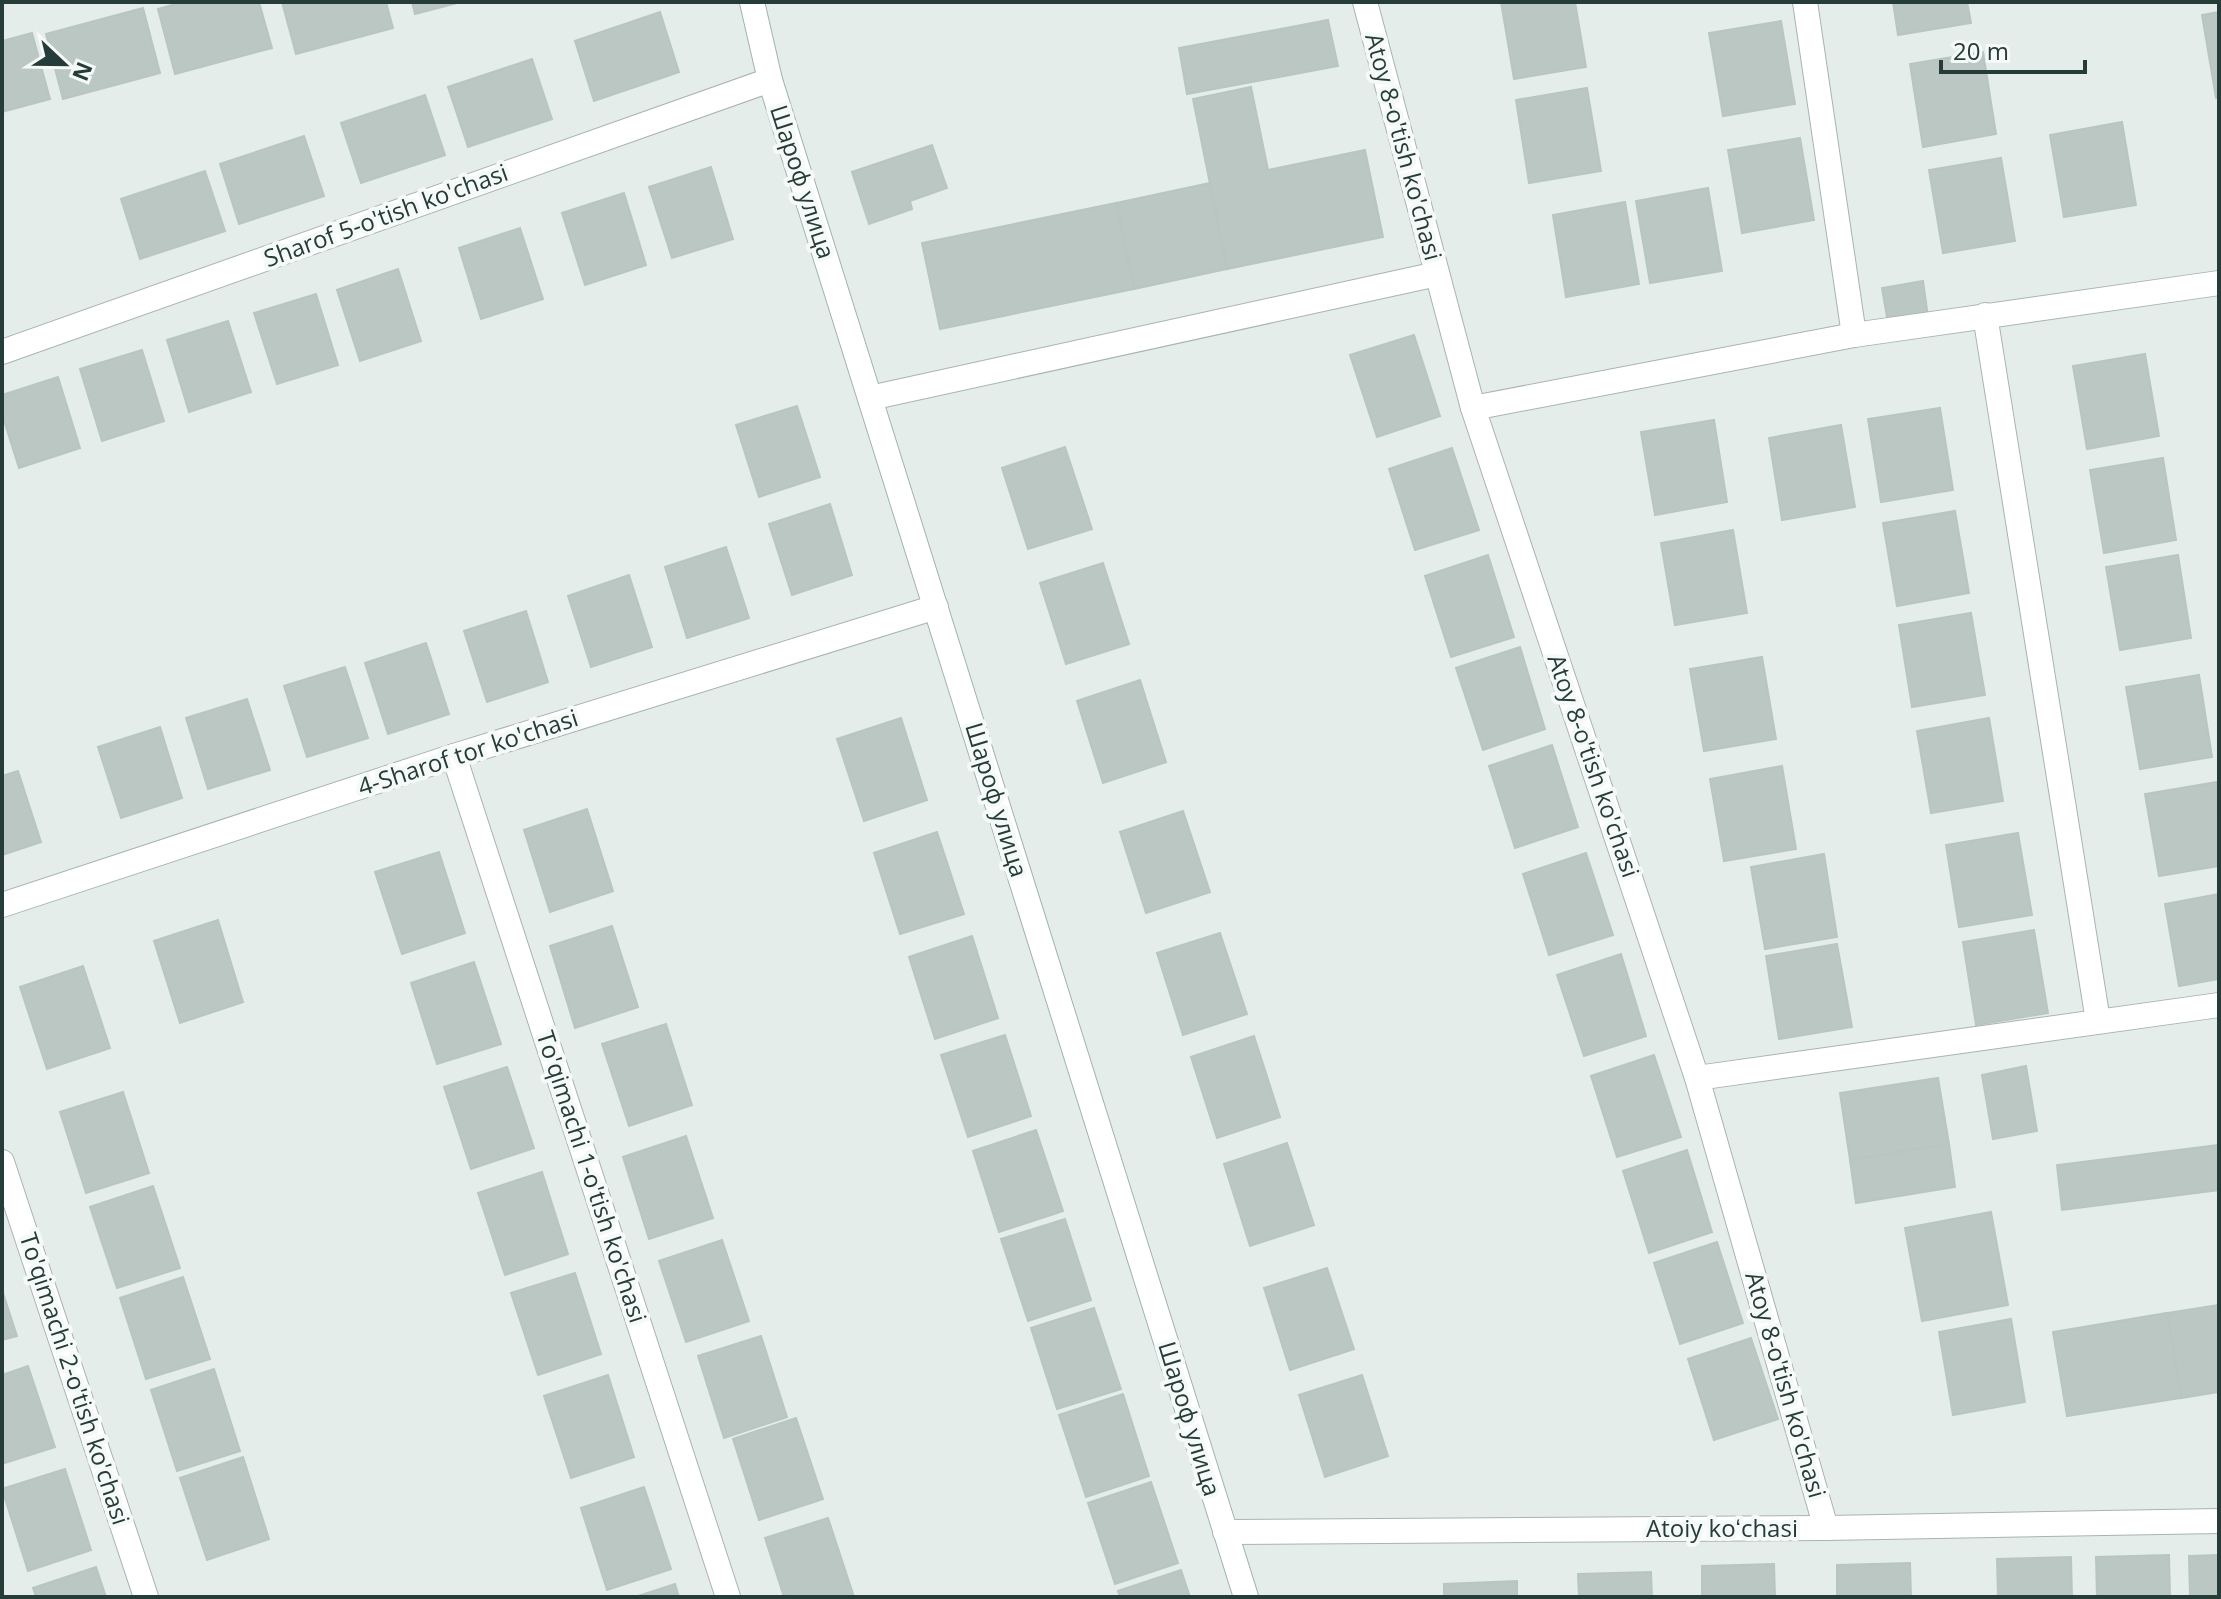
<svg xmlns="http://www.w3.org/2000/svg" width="2221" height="1599" viewBox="0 0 2221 1599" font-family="'Open Sans',sans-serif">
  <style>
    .building { fill: #bac7c3; stroke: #b8c6c1; stroke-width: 2 }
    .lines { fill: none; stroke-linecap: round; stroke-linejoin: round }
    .street-casing { stroke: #a8b4b1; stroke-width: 26 }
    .secondary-casing { stroke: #a1b4af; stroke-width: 26 }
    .street { stroke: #fff; stroke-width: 24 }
    .secondary { stroke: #fff; stroke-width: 24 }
    .labels { text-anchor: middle; stroke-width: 8; stroke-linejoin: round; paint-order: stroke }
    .street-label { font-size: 24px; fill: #263c39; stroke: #f5f9f8 }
  </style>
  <rect width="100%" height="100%" fill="#e5edea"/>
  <g class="building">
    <polygon points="183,2 259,2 272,48 175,74 158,9"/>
    <polygon points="282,2 386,2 393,28 296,54"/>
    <polygon points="412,2 461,2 415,14"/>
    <polygon points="1501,2 1575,2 1586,67 1514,79"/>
    <polygon points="1893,2 1967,2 1971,23 1898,35"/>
    <polygon points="143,8 160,73 63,99 46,34"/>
    <polygon points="660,12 679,72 594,101 575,41"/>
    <polygon points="2219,12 2219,97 2216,98 2202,15"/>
    <polygon points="1328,20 1338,66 1187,94 1179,48"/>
    <polygon points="1781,21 1795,104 1723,116 1709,33"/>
    <polygon points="32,33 50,99 2,112 2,41"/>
    <polygon points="1983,52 1996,134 1923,147 1910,64"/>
    <polygon points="532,59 552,119 468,147 448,87"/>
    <polygon points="1251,87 1268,170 1365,150 1383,237 1227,269 1193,99"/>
    <polygon points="1587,88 1601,171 1529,183 1516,100"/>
    <polygon points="425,95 445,155 361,183 341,123"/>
    <polygon points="2122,122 2136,205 2064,217 2050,135"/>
    <polygon points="304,136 324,196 239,224 220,164"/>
    <polygon points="1800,138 1814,220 1742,233 1728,150"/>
    <polygon points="932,145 947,188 910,201 912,209 869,224 852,172"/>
    <polygon points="2001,158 2015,241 1943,253 1929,170"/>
    <polygon points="711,167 733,239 672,258 649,187"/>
    <polygon points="205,171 225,231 140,259 121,199"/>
    <polygon points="1210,183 1227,269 1134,289 1116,203"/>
    <polygon points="1708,188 1722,271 1650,283 1636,201"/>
    <polygon points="624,193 646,265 585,285 562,213"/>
    <polygon points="1625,202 1639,284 1566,297 1553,215"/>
    <polygon points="1116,203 1134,289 940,329 922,243"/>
    <polygon points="520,228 543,299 481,319 459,248"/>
    <polygon points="398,269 421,341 360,361 337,290"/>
    <polygon points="1923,281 1928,317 1888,323 1882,288"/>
    <polygon points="316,294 338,365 277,384 254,313"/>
    <polygon points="228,321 251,392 189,412 167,340"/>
    <polygon points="1414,335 1440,416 1377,437 1350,355"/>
    <polygon points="142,350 164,421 102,441 80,369"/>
    <polygon points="2145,354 2159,436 2087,449 2073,366"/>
    <polygon points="58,377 80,448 19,468 2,414 2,395"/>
    <polygon points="797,406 820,477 759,497 736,425"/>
    <polygon points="1940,408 1953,490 1881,502 1868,419"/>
    <polygon points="1714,420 1727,502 1655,515 1641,432"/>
    <polygon points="1841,425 1855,507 1782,520 1769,438"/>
    <polygon points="1065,447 1092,529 1028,549 1002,468"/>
    <polygon points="1452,448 1479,530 1415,550 1389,469"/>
    <polygon points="2163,458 2176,540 2104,553 2090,470"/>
    <polygon points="830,504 852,575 792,595 769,524"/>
    <polygon points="1955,511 1969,593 1897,606 1883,523"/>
    <polygon points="1733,530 1747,613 1675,625 1661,543"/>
    <polygon points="726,547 749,618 687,638 665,567"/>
    <polygon points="1488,555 1514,637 1451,657 1425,576"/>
    <polygon points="2178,555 2191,638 2120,650 2106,567"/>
    <polygon points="1103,563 1129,644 1066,664 1040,583"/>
    <polygon points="629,575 652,647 591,667 568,596"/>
    <polygon points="526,611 548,682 487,702 464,631"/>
    <polygon points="1971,613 1985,695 1912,707 1899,625"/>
    <polygon points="426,643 449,714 388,734 365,663"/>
    <polygon points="1520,647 1545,729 1483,750 1456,668"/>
    <polygon points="1762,657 1776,739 1704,751 1690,669"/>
    <polygon points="345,667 368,738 307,757 284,686"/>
    <polygon points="2199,675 2212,757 2140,769 2126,687"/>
    <polygon points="1140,680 1166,762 1103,783 1077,701"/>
    <polygon points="247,699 270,770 208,789 186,718"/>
    <polygon points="901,718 927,800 864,821 837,739"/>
    <polygon points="1989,718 2003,801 1931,813 1917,731"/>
    <polygon points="160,727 182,798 121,818 98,747"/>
    <polygon points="1552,745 1578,827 1515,848 1489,766"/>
    <polygon points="1782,766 1796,849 1724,861 1710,779"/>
    <polygon points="18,771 41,842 2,855 2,776"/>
    <polygon points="2217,782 2219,866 2159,876 2145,794"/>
    <polygon points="587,809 613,891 550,912 524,830"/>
    <polygon points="1183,811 1210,892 1146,913 1120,832"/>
    <polygon points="937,832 964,914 900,934 874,853"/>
    <polygon points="2018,833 2032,915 1959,927 1946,845"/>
    <polygon points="439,852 465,933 402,954 375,872"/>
    <polygon points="1586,853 1613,935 1549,955 1523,874"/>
    <polygon points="1824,854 1837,937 1765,949 1751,867"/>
    <polygon points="2219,894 2219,979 2179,986 2165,904"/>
    <polygon points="218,920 243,1002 180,1023 154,941"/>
    <polygon points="612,926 638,1007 575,1028 550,946"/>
    <polygon points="2034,930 2048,1013 1976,1025 1963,942"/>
    <polygon points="1220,933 1247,1014 1183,1035 1157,953"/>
    <polygon points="972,936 998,1018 935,1039 909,957"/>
    <polygon points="1837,944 1852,1027 1779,1039 1766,956"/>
    <polygon points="1621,954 1646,1036 1584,1056 1557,975"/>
    <polygon points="474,962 501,1044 437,1064 411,983"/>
    <polygon points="83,966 110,1048 47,1069 20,987"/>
    <polygon points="666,1024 692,1105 629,1126 602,1044"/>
    <polygon points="1005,1035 1031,1116 968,1137 941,1055"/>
    <polygon points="1254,1036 1280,1117 1217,1138 1191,1057"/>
    <polygon points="1654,1055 1681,1137 1617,1157 1591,1076"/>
    <polygon points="2026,1066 2037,1131 1993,1139 1982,1075"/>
    <polygon points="507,1067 534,1148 471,1169 444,1087"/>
    <polygon points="1938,1078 1949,1144 1850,1160 1840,1093"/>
    <polygon points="123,1092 149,1173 86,1193 60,1112"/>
    <polygon points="1036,1130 1063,1211 999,1232 973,1151"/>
    <polygon points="686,1136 713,1218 649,1239 623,1157"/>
    <polygon points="1287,1143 1314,1225 1250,1246 1224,1164"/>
    <polygon points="1949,1144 1955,1187 1856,1203 1850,1160"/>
    <polygon points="2219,1145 2219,1190 2062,1210 2057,1165"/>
    <polygon points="1687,1150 1712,1232 1649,1253 1623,1171"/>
    <polygon points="542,1172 568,1254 505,1275 478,1193"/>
    <polygon points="153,1186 180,1268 117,1288 90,1207"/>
    <polygon points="1991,1212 2008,1305 1922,1321 1905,1228"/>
    <polygon points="1065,1219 1091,1300 1028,1321 1001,1239"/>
    <polygon points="722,1240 749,1321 686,1342 659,1261"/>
    <polygon points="1717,1242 1743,1323 1680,1344 1654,1263"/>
    <polygon points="1327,1268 1354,1349 1290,1370 1264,1288"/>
    <polygon points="575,1273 601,1354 538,1375 511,1293"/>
    <polygon points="183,1277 210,1359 146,1379 120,1298"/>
    <polygon points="2,1290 17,1336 2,1340"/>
    <polygon points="2219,1305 2219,1392 2181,1398 2167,1313"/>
    <polygon points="1094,1308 1121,1389 1057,1409 1031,1328"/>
    <polygon points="2167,1313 2181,1398 2067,1416 2053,1332"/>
    <polygon points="2011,1319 2025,1402 1953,1415 1939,1332"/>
    <polygon points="761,1336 787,1417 724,1438 698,1356"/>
    <polygon points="1751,1338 1778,1419 1714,1440 1688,1359"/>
    <polygon points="28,1366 55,1447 2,1464 2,1375"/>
    <polygon points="214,1369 240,1451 177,1471 151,1390"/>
    <polygon points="608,1375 634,1457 571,1478 544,1396"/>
    <polygon points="1362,1375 1388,1456 1325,1477 1299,1395"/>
    <polygon points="1123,1394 1149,1476 1086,1497 1059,1415"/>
    <polygon points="796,1418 823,1499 759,1520 733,1439"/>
    <polygon points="243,1457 269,1539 207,1560 180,1478"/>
    <polygon points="65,1469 91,1550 28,1571 2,1489"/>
    <polygon points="1151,1482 1178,1563 1115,1584 1088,1503"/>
    <polygon points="644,1487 671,1569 607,1590 581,1508"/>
    <polygon points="828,1518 854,1597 784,1597 765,1538"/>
    <polygon points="2169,1555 2170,1597 2097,1597 2096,1557"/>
    <polygon points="2219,1555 2219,1597 2190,1597 2189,1556"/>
    <polygon points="2071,1557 2072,1597 1998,1597 1997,1559"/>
    <polygon points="1910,1563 1911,1597 1837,1597 1837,1565"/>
    <polygon points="1774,1564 1775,1597 1702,1597 1702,1566"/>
    <polygon points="96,1567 106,1597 36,1597 33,1588"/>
    <polygon points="1181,1570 1190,1597 1120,1597 1118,1591"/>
    <polygon points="1651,1572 1652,1597 1579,1597 1578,1574"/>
    <polygon points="1517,1581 1517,1597 1444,1597 1444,1584"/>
    <polygon points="675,1584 679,1597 635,1597"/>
  </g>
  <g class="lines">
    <defs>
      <g id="street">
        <polyline points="1365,2 1473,408 1697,1078 1826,1528"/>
        <polyline points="1805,2 1854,335"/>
        <polyline points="1985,315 2098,1021"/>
        <polyline points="2,352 770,80"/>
        <polyline points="870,398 1437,274"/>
        <polyline points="1473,408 1854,335 2219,283"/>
        <polyline points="454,756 728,1597"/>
        <polyline points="2,905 454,756 936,607"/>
        <polyline points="1697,1078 2219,1005"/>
        <polyline points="2,1162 146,1597"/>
        <polyline points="1225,1532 1826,1528 2219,1521"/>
      </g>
      <polyline id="secondary" points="752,2 770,80 1246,1597"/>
    </defs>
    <use href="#street" class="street-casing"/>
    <use href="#secondary" class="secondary-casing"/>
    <use href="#street" class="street"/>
    <use href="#secondary" class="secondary"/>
  </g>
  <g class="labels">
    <g class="street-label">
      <text transform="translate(1403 147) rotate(75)" y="8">Atoy 8-o'tish ko'chasi</text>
      <text transform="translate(802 182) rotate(72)" y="8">Шароф улица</text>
      <text transform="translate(386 216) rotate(-20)" y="8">Sharof 5-o'tish ko'chasi</text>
      <text transform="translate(468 753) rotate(-18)" y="8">4-Sharof tor ko'chasi</text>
      <text transform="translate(1593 766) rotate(71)" y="8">Atoy 8-o'tish ko'chasi</text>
      <text transform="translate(996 800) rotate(73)" y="8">Шароф улица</text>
      <text transform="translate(591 1177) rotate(72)" y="8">To'qimachi 1-o'tish ko'chasi</text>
      <text transform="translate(74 1379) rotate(72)" y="8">To'qimachi 2-o'tish ko'chasi</text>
      <text transform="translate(1785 1385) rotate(74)" y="8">Atoy 8-o'tish ko'chasi</text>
      <text transform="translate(1189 1419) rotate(73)" y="8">Шароф улица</text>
      <text x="1722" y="1537">Atoiy koʻchasi</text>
    </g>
  </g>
  <rect width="2221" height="1599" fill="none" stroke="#263c39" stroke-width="8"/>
  <g transform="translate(64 64) rotate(112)" stroke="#f5f9f8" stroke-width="6" paint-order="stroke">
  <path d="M0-6L14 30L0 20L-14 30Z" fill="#263c39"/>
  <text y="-12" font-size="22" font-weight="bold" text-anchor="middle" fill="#263c39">N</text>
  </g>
  <path d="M1941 60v12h144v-12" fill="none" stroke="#263c39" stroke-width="4"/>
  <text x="1953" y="60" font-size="24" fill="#263c39" stroke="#f5f9f8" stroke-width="6" paint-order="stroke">20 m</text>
</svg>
